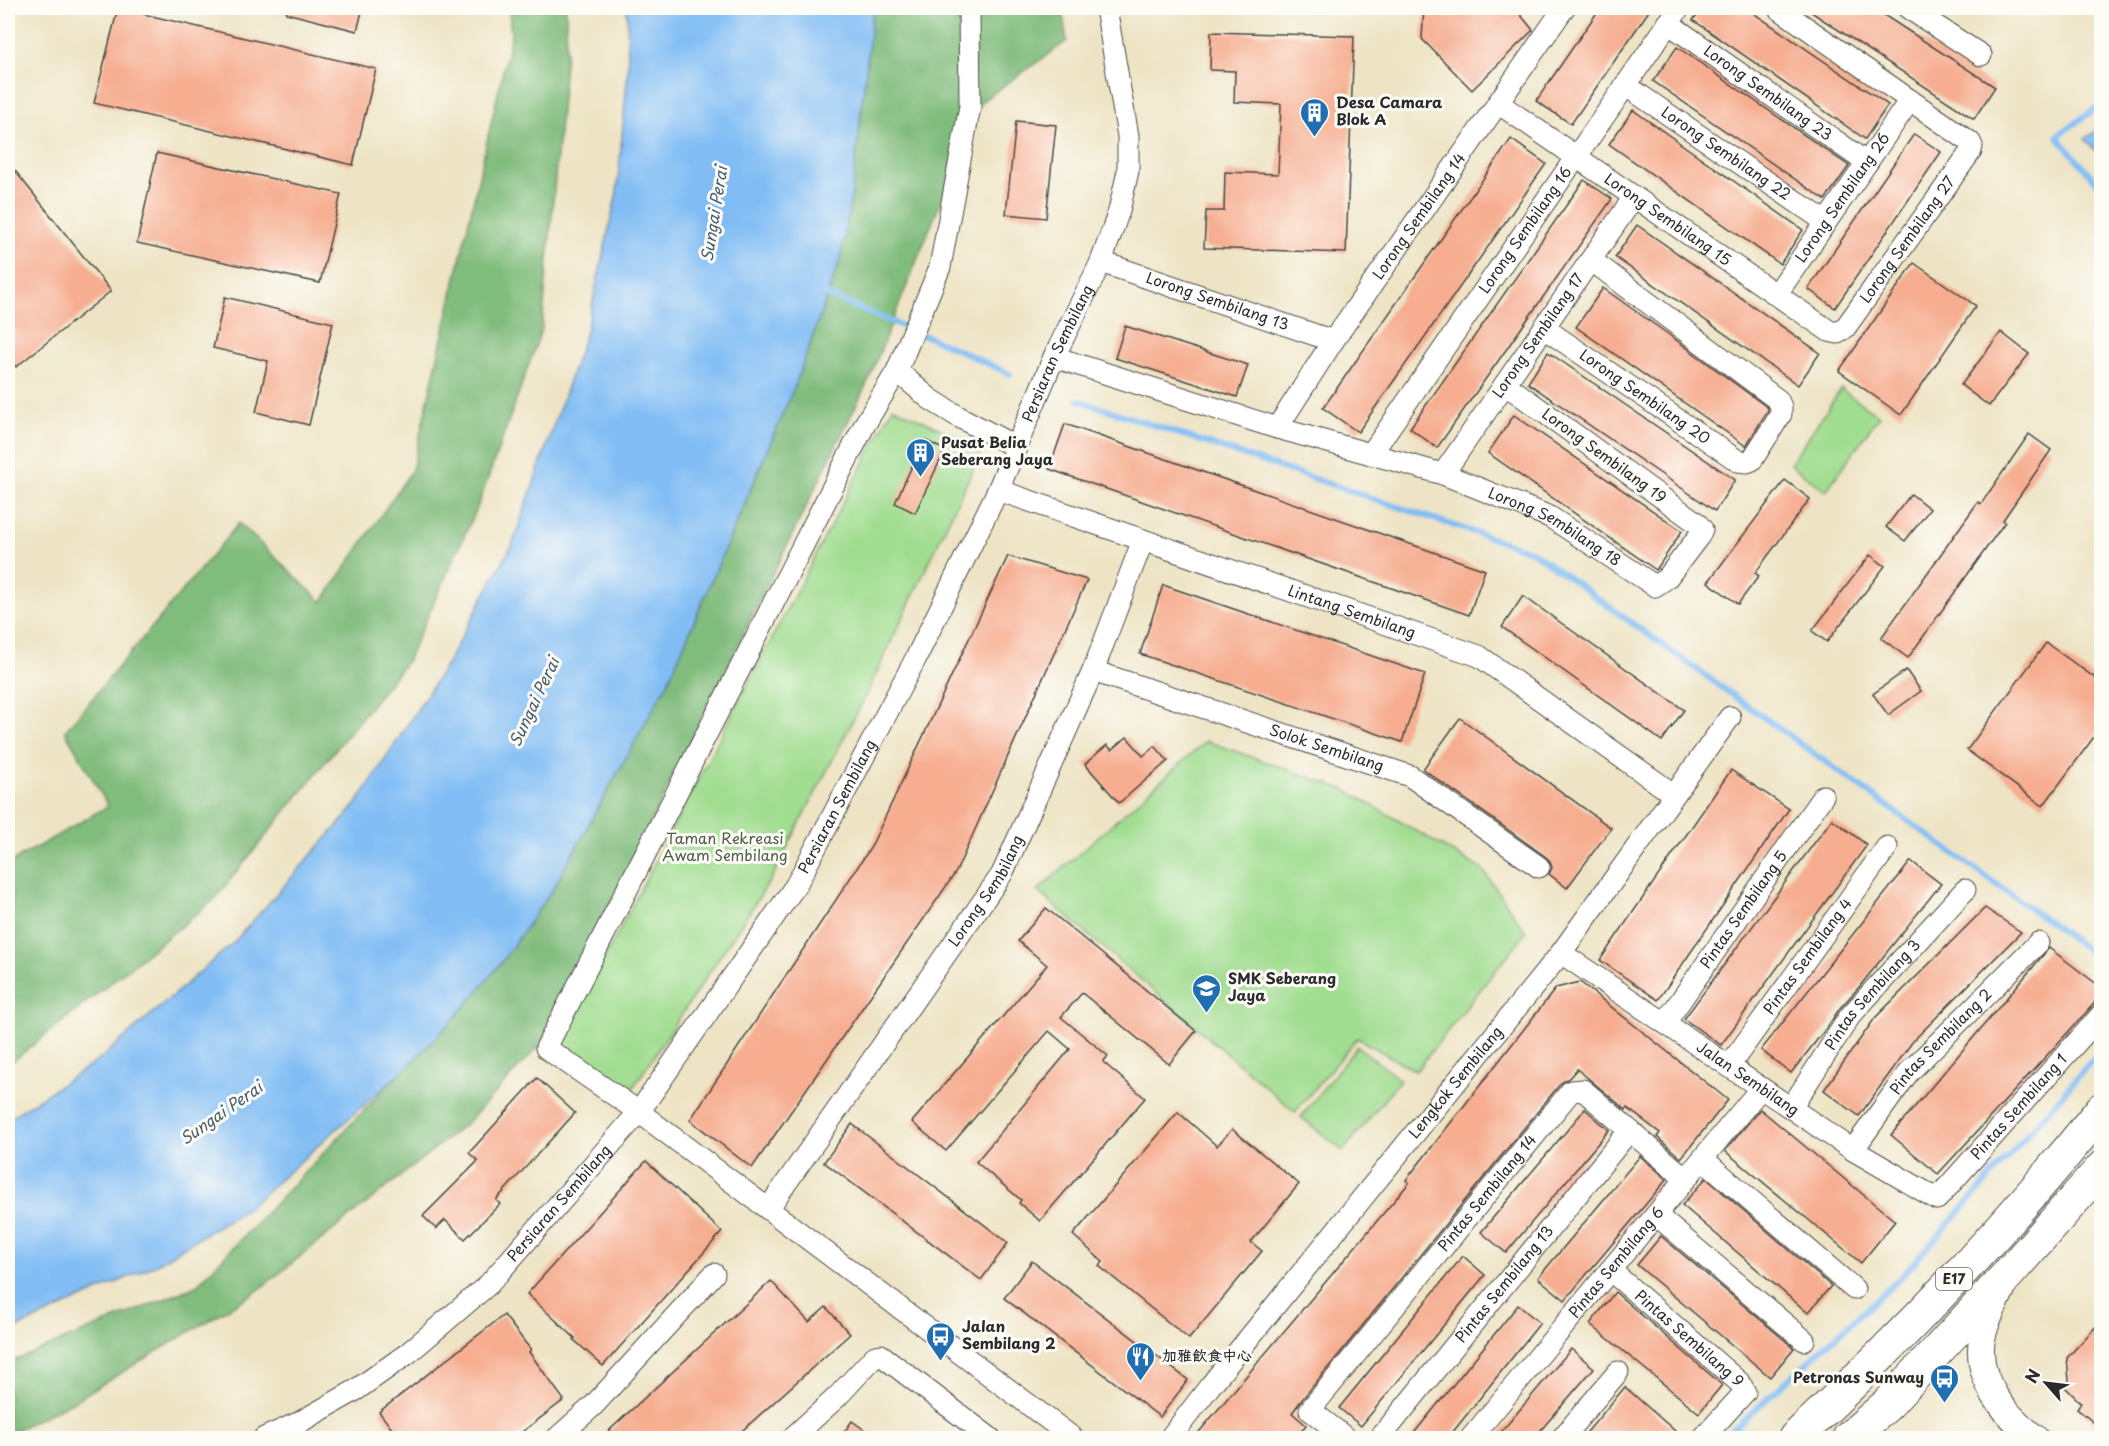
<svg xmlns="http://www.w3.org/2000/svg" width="2109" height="1446" viewBox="0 0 2109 1446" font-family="'Playpen Sans','LXGW WenKai TC',sans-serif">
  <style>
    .green { fill: #a1dd91; stroke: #66845e; stroke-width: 1.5 }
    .forest { fill: #80bc7b; stroke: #567453; stroke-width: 1.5 }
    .water { fill: #81bdf4; stroke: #567490; stroke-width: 1.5 }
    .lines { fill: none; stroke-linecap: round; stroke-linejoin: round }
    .stream { stroke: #81bdf4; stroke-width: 6 }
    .building { fill: #f6ad90 }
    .minor-casing { stroke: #484742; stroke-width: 23 }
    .tertiary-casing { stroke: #484742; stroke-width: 28 }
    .motorway-casing { stroke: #484742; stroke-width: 35 }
    .minor { stroke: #fff; stroke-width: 21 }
    .tertiary { stroke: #fff; stroke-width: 26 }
    .motorway { stroke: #fff; stroke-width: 33 }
    .labels { text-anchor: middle; stroke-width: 6; stroke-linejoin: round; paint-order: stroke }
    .shield { fill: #fdfcf7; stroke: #6a6a68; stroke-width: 1.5 }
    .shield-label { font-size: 14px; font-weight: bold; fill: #2b2b2b }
    .street-label { font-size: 15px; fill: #2b2b2b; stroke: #fdfcf7 }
    .poi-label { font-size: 15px; font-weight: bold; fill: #2b2b2b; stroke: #fdfcf7; text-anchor: start }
    .park-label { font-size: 15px; fill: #4e604a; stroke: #fdfcf7 }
    .water-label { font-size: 16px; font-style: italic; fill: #495e71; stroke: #fdfcf7 }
  </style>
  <rect width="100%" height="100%" fill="#fdfcf7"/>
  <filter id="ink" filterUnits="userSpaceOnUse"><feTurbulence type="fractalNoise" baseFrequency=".0167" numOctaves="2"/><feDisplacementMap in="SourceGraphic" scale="12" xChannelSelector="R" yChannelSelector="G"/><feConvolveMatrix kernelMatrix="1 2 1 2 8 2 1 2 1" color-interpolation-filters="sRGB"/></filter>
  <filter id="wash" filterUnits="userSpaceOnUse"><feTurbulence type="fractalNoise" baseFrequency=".008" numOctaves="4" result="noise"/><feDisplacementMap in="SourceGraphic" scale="24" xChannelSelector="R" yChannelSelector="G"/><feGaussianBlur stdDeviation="1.35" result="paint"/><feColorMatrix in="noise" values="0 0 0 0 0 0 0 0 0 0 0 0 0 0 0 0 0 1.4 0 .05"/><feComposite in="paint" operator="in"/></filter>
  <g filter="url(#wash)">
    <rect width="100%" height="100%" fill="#eee4c5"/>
    <g class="green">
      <polygon points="1841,389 1879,416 1826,491 1790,464"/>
      <polygon points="893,407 983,448 866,695 771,879 631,1091 558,1047"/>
      <polygon points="1206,741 1346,790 1483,870 1526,932 1416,1071 1357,1038 1295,1112 1037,891"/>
      <polygon points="1357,1046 1400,1080 1343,1151 1301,1117"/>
    </g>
    <g class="forest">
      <polygon points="509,8 566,8 566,52 542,328 478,506 407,661 214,900 8,1065 8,864 108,806 65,731 239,523 322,602 412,470 511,36"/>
      <polygon points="873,8 1062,8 1067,41 981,102 869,379 541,1044 468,1122 256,1292 76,1400 8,1434 8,1363 196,1286 391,1082 457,1016 553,889 668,682 796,383 840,260 852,193"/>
    </g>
    <g class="water">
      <polygon points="627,8 873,8 852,193 840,260 796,383 668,682 553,889 501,963 457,1016 409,1065 249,1207 153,1266 8,1332 8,1119 99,1060 233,943 355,806 446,665 513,543 586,332 617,192 628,68"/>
      <polygon points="2101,127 2101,157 2085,139"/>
    </g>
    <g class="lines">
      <g class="stream">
        <polyline points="2102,104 2057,136 2102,189"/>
        <polyline points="820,292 952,347 1010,374"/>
        <polyline points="1078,400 1533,552 2102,960"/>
        <polyline points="1724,1438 1897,1281 1974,1196 2102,1049"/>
      </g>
    </g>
    <g id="blocks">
      <g class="building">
        <polygon points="118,8 376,69 353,165 94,103"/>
        <polygon points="287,8 363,8 357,31 286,13"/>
        <polygon points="1424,8 1515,8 1533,30 1472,90 1422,39"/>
        <polygon points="1600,8 1651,8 1571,124 1536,101"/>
        <polygon points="1702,8 1746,8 1888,105 1865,139 1693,20"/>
        <polygon points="1805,8 1873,8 1995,87 1974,119"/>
        <polygon points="1211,32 1354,36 1346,253 1204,248 1206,211 1224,211 1225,172 1278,174 1281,104 1234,102 1235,71 1210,70"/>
        <polygon points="1677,47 1849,166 1825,200 1653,81"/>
        <polygon points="1633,110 1803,230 1780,264 1609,144"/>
        <polygon points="1016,121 1056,125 1046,218 1006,214"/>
        <polygon points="1914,134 1941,152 1835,308 1808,289"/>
        <polygon points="1511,139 1546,164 1358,432 1323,408"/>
        <polygon points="157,153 341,194 320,283 137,243"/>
        <polygon points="8,162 111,291 16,367 8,356"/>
        <polygon points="1584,180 1612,199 1437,448 1410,428"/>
        <polygon points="1637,225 1820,353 1798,385 1615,257"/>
        <polygon points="1914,263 1976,306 1901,415 1839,371"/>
        <polygon points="1603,288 1672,337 1768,408 1768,410 1746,446 1576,327"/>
        <polygon points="225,297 333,323 309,425 256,412 268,361 213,348"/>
        <polygon points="1125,326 1248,365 1237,397 1115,358"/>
        <polygon points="2001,332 2029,354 1989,406 1961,385"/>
        <polygon points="1548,352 1735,480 1715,511 1528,383"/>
        <polygon points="1514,415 1682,531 1656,570 1488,453"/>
        <polygon points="1065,424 1485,570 1469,615 1049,469"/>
        <polygon points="2029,434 2051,450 2003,520 2005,522 1908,658 1881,638 1978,502 1981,504"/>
        <polygon points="924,440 945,450 915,513 895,503"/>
        <polygon points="1785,480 1810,499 1755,573 1759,576 1738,604 1708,582"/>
        <polygon points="1911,494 1930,509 1905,541 1886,527"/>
        <polygon points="1870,555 1885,566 1827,642 1812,631"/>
        <polygon points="1008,556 1087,580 956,872 752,1168 690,1120 871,847"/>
        <polygon points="1163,585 1425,674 1402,742 1140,654"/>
        <polygon points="1523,596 1684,710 1662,741 1502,627"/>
        <polygon points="2046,643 2102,683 2102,726 2043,806 1967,750"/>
        <polygon points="1906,670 1921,691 1888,715 1873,694"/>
        <polygon points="1460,718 1611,828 1567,888 1549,874 1552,868 1550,861 1546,857 1423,769"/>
        <polygon points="1127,737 1143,756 1155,746 1168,761 1119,803 1085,764 1107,745 1112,750"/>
        <polygon points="1731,770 1789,809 1658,1000 1600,960"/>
        <polygon points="1832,819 1867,845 1721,1045 1684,1019"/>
        <polygon points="1911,861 1941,884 1860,986 1840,1008 1828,1026 1791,1073 1761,1050"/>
        <polygon points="1046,908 1196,1031 1169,1064 1082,993 1061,1017 1108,1056 1103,1062 1145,1098 1040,1221 1019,1203 1021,1200 976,1162 1070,1049 1049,1031 946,1151 912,1122 1047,965 1018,941"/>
        <polygon points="1985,908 2021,932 1913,1041 1859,1116 1824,1090 1875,1018"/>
        <polygon points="2049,948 2102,988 2102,995 1938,1174 1891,1135"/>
        <polygon points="1580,982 1728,1100 1681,1158 1657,1137 1660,1133 1627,1108 1626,1110 1577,1069 1569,1078 1561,1083 1300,1402 1292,1413 1306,1425 1295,1438 1194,1438 1409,1183 1406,1180 1556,988"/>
        <polygon points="537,1078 575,1113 496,1200 500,1204 465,1239 445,1220 436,1229 423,1216 478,1161 469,1153"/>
        <polygon points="1585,1109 1609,1130 1506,1253 1481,1232"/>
        <polygon points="1760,1109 1895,1221 1861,1263 1725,1151"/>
        <polygon points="1178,1112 1217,1146 1232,1129 1299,1184 1251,1242 1262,1251 1189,1339 1099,1266 1103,1262 1073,1235"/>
        <polygon points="852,1124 1008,1243 981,1280 824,1162"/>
        <polygon points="1640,1156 1667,1179 1565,1300 1538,1278"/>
        <polygon points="646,1161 722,1232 603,1366 574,1340 575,1338 527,1294"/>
        <polygon points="1706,1178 1831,1286 1808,1313 1682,1205"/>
        <polygon points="1661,1236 1794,1348 1770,1377 1637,1265"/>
        <polygon points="1463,1256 1485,1275 1361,1426 1339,1408"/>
        <polygon points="1032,1261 1188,1380 1160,1417 1004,1298"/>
        <polygon points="771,1281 809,1322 826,1307 850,1334 734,1438 601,1438"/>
        <polygon points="1615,1292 1722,1385 1699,1413 1590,1324"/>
        <polygon points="1518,1305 1540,1323 1448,1438 1410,1438"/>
        <polygon points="504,1315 531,1350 529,1352 564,1400 514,1438 399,1438 379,1412"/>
        <polygon points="2102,1320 2102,1429 2077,1409 2081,1403 2064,1386 2069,1381 2067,1358"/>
        <polygon points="1571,1349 1594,1368 1534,1438 1496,1438"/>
        <polygon points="1625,1387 1683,1438 1582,1438"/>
        <polygon points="852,1421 876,1438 840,1438"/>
      </g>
    </g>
  </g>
  <g filter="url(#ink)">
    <use href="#blocks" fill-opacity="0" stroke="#484742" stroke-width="1.5"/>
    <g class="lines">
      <defs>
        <g id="minor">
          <polyline points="969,8 970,106 940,267 897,371 865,424 546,1048 639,1112 1073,1438"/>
          <polyline points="1908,8 1981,55"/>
          <path id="s1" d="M 1668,23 L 1867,163"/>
          <path id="s2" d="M 1625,85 L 1826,222"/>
          <path id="s3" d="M 1498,103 L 1829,331 L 1838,333 L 1845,328 L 1971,151 L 1972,146 L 1970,142 L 1778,8"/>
          <path id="s4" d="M 1101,262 L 1333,341"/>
          <path id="s5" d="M 1776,295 L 1910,100"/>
          <path id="s6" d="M 1544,328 L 1738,461 L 1747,462 L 1752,460 L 1781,414 L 1781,407 L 1778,400 L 1591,260"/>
          <path id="s7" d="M 1054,357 L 1277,428 L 1443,474 L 1550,517 L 1655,586 L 1667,578 L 1699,536 L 1702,529 L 1697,523 L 1505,384"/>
          <polyline points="897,371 930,399 959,417 1016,447"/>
          <path id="s8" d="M 1277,428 L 1333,341 L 1564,8"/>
          <path id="s9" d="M 1371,454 L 1679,8"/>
          <path id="s10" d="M 1443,474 L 1634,197"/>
          <path id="s11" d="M 998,490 L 1479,656 L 1673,794"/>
          <path id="s12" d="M 1093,671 L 1410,776 L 1539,867"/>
          <path id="s13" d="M 1561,953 L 1853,1150 L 1937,1199 L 2102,1014"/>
          <path id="s14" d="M 1665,1023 L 1823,796"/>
          <path id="s15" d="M 1729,1066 L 1887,847"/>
          <path id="s16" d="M 1791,1108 L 1850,1016 L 1965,890"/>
          <path id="s17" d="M 1853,1150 L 1908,1073 L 2038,943"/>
          <polyline points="1703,1159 1854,1289"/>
          <path id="s18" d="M 768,1209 L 1002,874 L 1093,671 L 1143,540"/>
          <polyline points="1656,1215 1804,1340"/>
          <path id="s19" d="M 1610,1270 L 1740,1383 L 1745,1392 L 1703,1438"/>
          <path id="s20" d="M 264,1438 L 300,1422 L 356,1390 L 407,1354 L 489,1284 L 639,1112 L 796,885 L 916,658 L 998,490 L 1054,357 L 1101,262 L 1119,211 L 1128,171 L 1128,136 L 1106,8"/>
          <polyline points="557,1438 594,1405 714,1274"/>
          <polyline points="792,1438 837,1397 875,1356 881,1355 990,1438"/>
          <path id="s21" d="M 1170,1438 L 1210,1386 L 1561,953 L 1730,717"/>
          <path id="s22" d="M 1346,1438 L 1310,1410 L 1571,1091 L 1583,1090 L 1686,1179"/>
          <path id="s23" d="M 1380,1438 L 1629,1131"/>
          <path id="s24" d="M 1471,1438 L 1761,1088"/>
          <polyline points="1562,1438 1618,1372"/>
        </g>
        <path id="tertiary" d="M 2003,1287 C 1995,1306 1981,1328 1981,1349 C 1980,1386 2008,1417 2035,1438"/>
        <g id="motorway">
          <path d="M 1795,1438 C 1904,1336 2009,1226 2102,1109"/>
          <polyline points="1849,1438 1888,1404 2009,1273 2102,1168"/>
        </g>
      </defs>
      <use href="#minor" class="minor-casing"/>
      <use href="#tertiary" class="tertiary-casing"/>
      <use href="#motorway" class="motorway-casing"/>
      <use href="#minor" class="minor"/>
      <use href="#tertiary" class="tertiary"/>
      <use href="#motorway" class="motorway"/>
    </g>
  </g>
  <defs>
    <symbol id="building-pin" viewBox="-11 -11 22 30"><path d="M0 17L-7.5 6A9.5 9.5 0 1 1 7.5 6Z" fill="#1f6fb2" stroke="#fdfcf7"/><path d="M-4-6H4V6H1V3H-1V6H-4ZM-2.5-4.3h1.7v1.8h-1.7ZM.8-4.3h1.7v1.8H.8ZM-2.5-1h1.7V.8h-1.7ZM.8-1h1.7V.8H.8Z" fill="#fff"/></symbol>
    <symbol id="school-pin" viewBox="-11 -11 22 30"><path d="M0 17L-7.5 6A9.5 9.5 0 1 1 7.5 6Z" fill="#1f6fb2" stroke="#fdfcf7"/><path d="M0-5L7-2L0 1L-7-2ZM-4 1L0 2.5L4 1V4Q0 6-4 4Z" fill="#fff"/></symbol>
    <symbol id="bus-pin" viewBox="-11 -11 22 30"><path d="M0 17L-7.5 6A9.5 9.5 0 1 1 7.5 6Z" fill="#1f6fb2" stroke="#fdfcf7"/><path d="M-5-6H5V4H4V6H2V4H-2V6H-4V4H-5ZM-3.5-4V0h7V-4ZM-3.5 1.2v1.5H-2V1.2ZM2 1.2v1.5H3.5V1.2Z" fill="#fff"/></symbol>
    <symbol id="restaurant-pin" viewBox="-11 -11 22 30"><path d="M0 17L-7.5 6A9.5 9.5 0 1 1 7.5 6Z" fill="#1f6fb2" stroke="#fdfcf7"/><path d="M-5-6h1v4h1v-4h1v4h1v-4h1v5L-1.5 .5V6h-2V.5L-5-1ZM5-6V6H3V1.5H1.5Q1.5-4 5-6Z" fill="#fff"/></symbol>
  </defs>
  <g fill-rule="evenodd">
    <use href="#building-pin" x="1298" y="96" width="33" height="45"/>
    <use href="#building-pin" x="904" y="436" width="33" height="45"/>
    <use href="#school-pin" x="1190" y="972" width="33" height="45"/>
    <use href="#bus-pin" x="924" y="1320" width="33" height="45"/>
    <use href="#restaurant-pin" x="1124" y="1340" width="33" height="45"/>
    <use href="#bus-pin" x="1928" y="1362" width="33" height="45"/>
  </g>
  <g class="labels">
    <rect class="shield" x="1936" y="1268" width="36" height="22" rx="4.5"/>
    <g class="shield-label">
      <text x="1954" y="1284">E17</text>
    </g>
    <g class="street-label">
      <text dy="5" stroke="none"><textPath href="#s1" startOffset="122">Lorong Sembilang 23</textPath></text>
      <text dy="5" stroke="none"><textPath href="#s2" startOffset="122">Lorong Sembilang 22</textPath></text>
      <text dy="5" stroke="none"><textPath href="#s5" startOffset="118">Lorong Sembilang 26</textPath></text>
      <text dy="5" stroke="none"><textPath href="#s8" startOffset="255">Lorong Sembilang 14</textPath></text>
      <text dy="5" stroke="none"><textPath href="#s3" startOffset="206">Lorong Sembilang 15</textPath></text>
      <text dy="5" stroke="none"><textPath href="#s9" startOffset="272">Lorong Sembilang 16</textPath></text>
      <text dy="5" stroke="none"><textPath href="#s3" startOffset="528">Lorong Sembilang 27</textPath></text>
      <text dy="5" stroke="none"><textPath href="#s4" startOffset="123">Lorong Sembilang 13</textPath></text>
      <text dy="5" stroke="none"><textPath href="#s10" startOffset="168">Lorong Sembilang 17</textPath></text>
      <text dy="5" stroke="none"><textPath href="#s20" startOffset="1371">Persiaran Sembilang</textPath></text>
      <text dy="5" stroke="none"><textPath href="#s6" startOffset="122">Lorong Sembilang 20</textPath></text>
      <text transform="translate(1604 456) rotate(36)" y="5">Lorong Sembilang 19</text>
      <text dy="5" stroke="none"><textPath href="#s7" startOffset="530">Lorong Sembilang 18</textPath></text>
      <text dy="5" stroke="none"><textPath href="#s11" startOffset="374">Lintang Sembilang</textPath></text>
      <text dy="5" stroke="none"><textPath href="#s12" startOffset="246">Solok Sembilang</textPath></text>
      <text dy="5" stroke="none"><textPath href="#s20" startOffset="867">Persiaran Sembilang</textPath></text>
      <text dy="5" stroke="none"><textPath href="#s18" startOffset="386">Lorong Sembilang</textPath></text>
      <text dy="5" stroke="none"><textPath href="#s14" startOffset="138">Pintas Sembilang 5</textPath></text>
      <text dy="5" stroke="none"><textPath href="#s15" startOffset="135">Pintas Sembilang 4</textPath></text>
      <text dy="5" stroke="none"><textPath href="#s16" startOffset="140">Pintas Sembilang 3</textPath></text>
      <text dy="5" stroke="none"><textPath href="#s17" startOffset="140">Pintas Sembilang 2</textPath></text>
      <text dy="5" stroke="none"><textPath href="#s13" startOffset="225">Jalan Sembilang</textPath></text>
      <text dy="5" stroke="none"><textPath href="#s21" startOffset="456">Lengkok Sembilang</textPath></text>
      <text dy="5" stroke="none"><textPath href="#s13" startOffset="573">Pintas Sembilang 1</textPath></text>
      <text dy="5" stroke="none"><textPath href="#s22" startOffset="326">Pintas Sembilang 14</textPath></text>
      <text dy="5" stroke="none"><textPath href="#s20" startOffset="381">Persiaran Sembilang</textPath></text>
      <text dy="5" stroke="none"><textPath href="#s24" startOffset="228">Pintas Sembilang 6</textPath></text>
      <text dy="5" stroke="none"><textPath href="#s23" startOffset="198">Pintas Sembilang 13</textPath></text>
      <text dy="5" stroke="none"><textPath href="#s19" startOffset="105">Pintas Sembilang 9</textPath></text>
    </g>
    <g class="poi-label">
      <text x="1336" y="108">Desa Camara<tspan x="1336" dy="17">Blok A</tspan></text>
      <text x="941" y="448">Pusat Belia<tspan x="941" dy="17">Seberang Jaya</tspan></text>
      <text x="1228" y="984">SMK Seberang<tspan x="1228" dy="17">Jaya</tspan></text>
      <text x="962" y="1332">Jalan<tspan x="962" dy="17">Sembilang 2</tspan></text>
      <text x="1162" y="1361">加雅飲食中心</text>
      <text x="1924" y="1383" text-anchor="end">Petronas Sunway</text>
    </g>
    <g class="park-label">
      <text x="725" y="844">Taman Rekreasi<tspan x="725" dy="17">Awam Sembilang</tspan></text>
    </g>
    <g class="water-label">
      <text transform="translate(714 214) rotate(-81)" y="6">Sungai Perai</text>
      <text transform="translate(534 702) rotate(-65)" y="6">Sungai Perai</text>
      <text transform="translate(221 1113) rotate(-35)" y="6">Sungai Perai</text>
    </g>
  </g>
  <rect width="2109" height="1446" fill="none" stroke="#fdfcf7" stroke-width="30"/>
  <g transform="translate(2046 1383) rotate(298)" stroke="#fdfcf7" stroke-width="4.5" paint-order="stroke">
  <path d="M0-4.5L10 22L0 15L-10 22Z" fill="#2b2b2b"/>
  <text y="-9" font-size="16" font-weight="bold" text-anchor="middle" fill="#2b2b2b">N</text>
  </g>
</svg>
